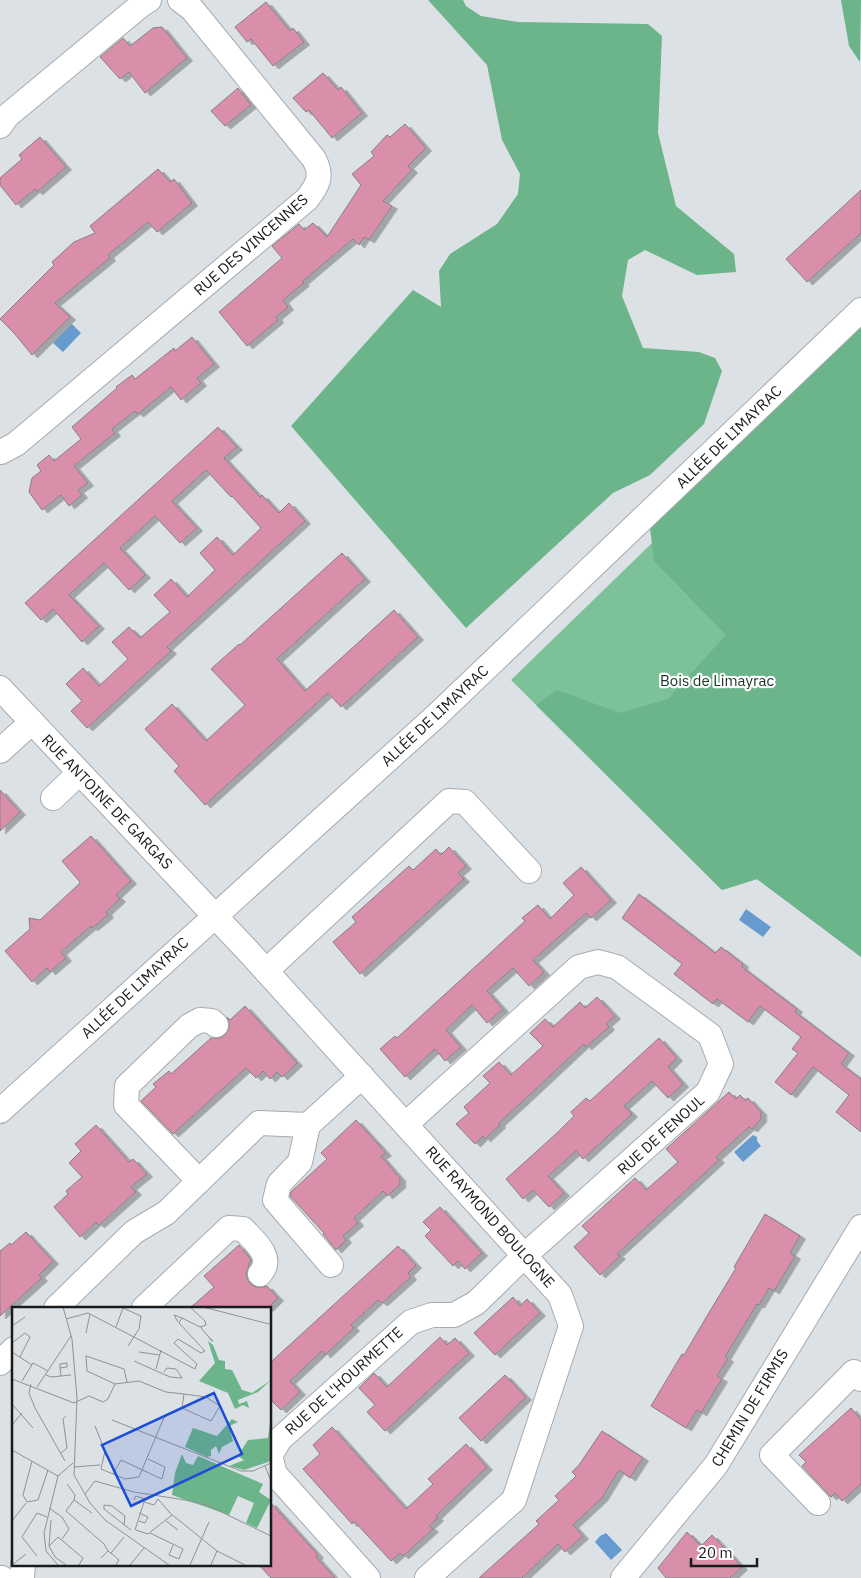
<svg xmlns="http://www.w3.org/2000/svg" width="861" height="1578" viewBox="0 0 861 1578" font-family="'IBM Plex Sans',sans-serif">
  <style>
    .green { fill: #7cc198 }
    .forest { fill: #6cb489 }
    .water { fill: #679bd0 }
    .building { fill: #d98ea9; stroke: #868082; filter: url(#shadow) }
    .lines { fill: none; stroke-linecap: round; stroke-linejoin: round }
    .minor-casing { stroke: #a7abaf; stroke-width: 26 }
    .minor { stroke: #fff; stroke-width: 24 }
    .labels { text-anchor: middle; stroke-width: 4.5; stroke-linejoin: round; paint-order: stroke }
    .street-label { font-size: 15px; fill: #191b1c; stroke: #fff }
    .park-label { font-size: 15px; fill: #153523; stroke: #fff }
    .inset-road { fill: none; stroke: #8e9295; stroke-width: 1 }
    .view { fill: #1d4ed8; fill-opacity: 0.15; stroke: #1d4ed8; stroke-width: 2.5 }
    .inset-edge { fill: none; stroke: #191b1c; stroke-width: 2.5 }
  </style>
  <defs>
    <filter id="shadow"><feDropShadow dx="5.5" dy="3" stdDeviation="0" flood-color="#0004"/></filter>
  </defs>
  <rect width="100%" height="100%" fill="#dce1e5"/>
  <polygon class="green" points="861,340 861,957 757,879 722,890 511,680"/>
  <g class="forest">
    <polygon points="428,0 463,0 466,6 481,16 518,22 648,24 662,36 658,133 676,206 734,254 736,272 697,275 645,250 628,260 622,296 643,348 699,352 715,358 722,371 704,424 650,475 613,493 466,628 291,426 413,290 441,307 439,271 450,254 497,224 518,194 520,174 502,140 487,65"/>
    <polygon points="841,0 861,0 860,62 849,46"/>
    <polygon points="861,322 861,957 757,879 722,890 536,705 557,690 620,713 668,699 726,635 654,561 650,528"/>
  </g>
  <g class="water">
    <polygon points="72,324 81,333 63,352 53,343"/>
    <polygon points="746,909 771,927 763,937 739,920"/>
    <polygon points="753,1135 757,1137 757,1141 761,1146 743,1162 734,1152"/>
    <polygon points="606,1533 622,1550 611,1560 595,1542 600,1536"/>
  </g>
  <g class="building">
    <polygon points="266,2 290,31 293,28 304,42 273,66 251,39 247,42 235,27"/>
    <polygon points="162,27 187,58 145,93 129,72 120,79 100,57 123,38 130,46 153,28"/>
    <polygon points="323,73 338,90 341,87 362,113 332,138 309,110 306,112 293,98"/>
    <polygon points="238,88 251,105 225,126 211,111"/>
    <polygon points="405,124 426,148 408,166 412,170 383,201 392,206 369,240 364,237 359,245 353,239 302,282 304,283 283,300 288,307 276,317 278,320 247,346 219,312 282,258 272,246 299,224 304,230 313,223 327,237 361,185 352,174 374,156 371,152 387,135 390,137"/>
    <polygon points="40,137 66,167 37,192 35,189 16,205 0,185 0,178 22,159 19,155"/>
    <polygon points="158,169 170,182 174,179 192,203 157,232 148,222 108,255 110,258 55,303 70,317 32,355 14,333 0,319 54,265 52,262 74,242 95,233 90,226"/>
    <polygon points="861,190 861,233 807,282 786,259"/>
    <polygon points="192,337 214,364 197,378 201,383 181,400 171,387 138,414 135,411 112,429 115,433 74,466 88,483 78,490 82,495 69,506 61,495 42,510 29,492 32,478 41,471 37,465 49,455 54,461 81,439 72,427 117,388 116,387 132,375 135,379 174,348 175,351"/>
    <polygon points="218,427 237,447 224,458 260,497 262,495 279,513 289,503 305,521 167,647 171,651 87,728 71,711 82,701 66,684 83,668 99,686 128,659 112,642 129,627 140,638 170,612 154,595 171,579 187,597 215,570 200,553 217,537 233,555 261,528 232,496 231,497 206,470 172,501 197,528 180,543 155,516 120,548 145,575 129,590 104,563 69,595 99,626 82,642 53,609 41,620 25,603"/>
    <polygon points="342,553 365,579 277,659 305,691 394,610 418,637 341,707 328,693 205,805 174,771 179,766 145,729 172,704 206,741 245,705 211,669 239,644 240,645"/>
    <polygon points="0,790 20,812 0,831"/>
    <polygon points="91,836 131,881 116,895 120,899 106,912 108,915 92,928 91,926 61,952 66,958 50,972 47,968 32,982 5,951 30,929 29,918 40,920 79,884 80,882 62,861"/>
    <polygon points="449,847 466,866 458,873 464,879 360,974 333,942 356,922 352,917 409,866 413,870 436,849 441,855"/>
    <polygon points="581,867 611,900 591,918 586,913 533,960 544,972 529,986 513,968 487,991 503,1009 487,1023 472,1005 446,1030 461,1047 445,1061 435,1049 405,1077 380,1049 395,1036 397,1038 488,955 525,921 522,918 538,905 550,919 574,895 563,883"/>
    <polygon points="639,894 715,953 721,947 743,964 742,967 797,1009 795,1012 849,1053 841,1064 861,1079 861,1132 836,1112 849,1095 813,1067 791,1095 775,1082 798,1053 792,1049 801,1037 760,1006 748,1022 717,999 713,1004 674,974 682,964 622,918"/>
    <polygon points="597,997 615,1016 606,1024 609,1027 586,1047 584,1044 522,1102 499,1123 500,1125 485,1139 483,1136 475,1144 456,1124 469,1113 464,1107 490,1083 483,1076 499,1062 511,1075 543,1046 530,1033 545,1019 553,1027 580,1002 585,1008"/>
    <polygon points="245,1006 297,1063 282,1077 277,1072 270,1079 263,1071 256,1078 246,1068 173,1134 141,1101 156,1087 153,1084 169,1071 171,1074 211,1038 219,1038 225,1035 229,1028 229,1022 227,1017 230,1020"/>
    <polygon points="659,1038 677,1058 668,1067 683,1084 668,1098 652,1081 624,1106 632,1114 583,1159 576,1151 548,1176 564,1193 549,1207 533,1190 523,1199 506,1179 558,1132 574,1116 571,1112 586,1098 590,1101"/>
    <polygon points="729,1092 736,1099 740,1095 746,1101 748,1098 761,1112 761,1119 752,1129 749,1127 716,1157 719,1160 617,1254 620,1256 600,1275 574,1247 589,1233 582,1226 635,1178 646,1190 678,1162 666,1149"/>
    <polygon points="356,1120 386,1153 381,1156 400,1178 400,1185 387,1196 383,1191 354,1218 358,1223 343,1236 346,1240 336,1250 323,1234 324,1233 290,1196 291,1192 327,1159 321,1153"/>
    <polygon points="96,1125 129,1162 133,1159 147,1174 131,1187 136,1192 99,1225 96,1222 80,1237 54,1207 68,1194 66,1191 82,1177 69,1163 81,1151 75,1144"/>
    <polygon points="440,1207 482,1253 465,1269 458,1261 453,1266 425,1236 431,1230 423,1222"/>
    <polygon points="765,1214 800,1236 790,1253 795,1256 774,1291 769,1288 759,1305 757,1304 725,1357 728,1359 717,1376 722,1379 701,1413 697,1410 686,1428 651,1406 682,1354 684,1355 707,1316 736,1268 734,1267"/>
    <polygon points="26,1232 53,1261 39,1275 42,1278 0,1316 0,1251 10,1243 11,1245"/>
    <polygon points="239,1245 251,1260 248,1265 249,1266 246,1273 248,1281 252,1285 259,1288 267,1286 278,1298 268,1308 190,1308 214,1287 204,1276"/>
    <polygon points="398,1246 416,1265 408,1273 411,1277 382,1303 378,1300 351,1325 354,1328 325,1355 322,1351 290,1381 300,1392 281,1410 270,1399 270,1359 272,1361"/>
    <polygon points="513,1297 520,1306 527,1299 540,1313 495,1355 474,1333"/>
    <polygon points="440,1337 447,1345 455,1338 469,1353 385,1431 367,1412 375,1405 359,1388 374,1373 387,1387"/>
    <polygon points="505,1375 526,1397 481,1441 459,1418"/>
    <polygon points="851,1408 861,1420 861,1484 842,1501 835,1493 831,1497 830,1496 802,1466 806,1462 799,1455"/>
    <polygon points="332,1427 406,1509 433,1484 428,1479 466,1444 487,1467 436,1516 438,1518 429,1526 433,1529 403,1556 400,1553 391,1561 354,1521 352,1524 303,1469 320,1454 313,1445"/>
    <polygon points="602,1431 643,1458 630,1478 619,1470 602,1498 573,1525 583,1536 565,1552 558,1544 522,1578 479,1578 539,1524 536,1521 559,1500 555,1496 576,1476 572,1472 579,1465"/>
    <polygon points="270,1502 318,1555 316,1557 335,1578 271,1578 259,1565 270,1564"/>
    <polygon points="687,1532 701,1546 712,1535 742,1567 730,1578 666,1578 658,1568"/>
  </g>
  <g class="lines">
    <defs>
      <g id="minor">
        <polyline points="0,126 7,116 141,5 149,0"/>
        <path d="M 1,452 L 16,444 L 307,199 C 318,185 323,176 314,159 L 192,9 L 180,0"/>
        <polyline points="0,688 247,950 560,1295 571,1326 514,1500 427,1578"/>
        <polyline points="0,751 32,722"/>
        <polyline points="53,798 79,773"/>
        <polyline points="266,971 449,801 465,802 529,871"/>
        <polyline points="0,1111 436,716 861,310"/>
        <polyline points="308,1125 300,1162 279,1184 275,1200 331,1265"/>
        <polyline points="199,1181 126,1105 127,1086 189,1026 200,1020 212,1021 216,1025"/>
        <polyline points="56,1308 134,1232 166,1213 259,1123 308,1125 362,1076"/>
        <path d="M 144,1308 L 229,1228 L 243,1229 C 254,1241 275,1257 260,1274"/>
        <polyline points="0,1363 14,1349"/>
        <polyline points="270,1456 280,1439 411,1322 432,1315 454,1315 476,1303 524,1256 708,1092 721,1064 710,1035 617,967 598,962 579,967 406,1124"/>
        <polyline points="270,1456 275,1474 368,1578"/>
        <polyline points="818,1503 772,1455 854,1372 861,1379"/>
        <polyline points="0,1578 2,1578"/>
        <polyline points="22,1578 23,1564"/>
        <polyline points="623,1578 716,1465 861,1227"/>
      </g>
    </defs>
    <use href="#minor" class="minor-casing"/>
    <use href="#minor" class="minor"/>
  </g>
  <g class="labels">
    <g class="street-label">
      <text transform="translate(251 245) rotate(-41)" y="5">RUE DES VINCENNES</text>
      <text transform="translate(729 437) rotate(-44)" y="5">ALLÉE DE LIMAYRAC</text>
      <text transform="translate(435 716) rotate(-43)" y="5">ALLÉE DE LIMAYRAC</text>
      <text transform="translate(107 802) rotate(46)" y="5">RUE ANTOINE DE GARGAS</text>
      <text transform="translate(135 988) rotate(-43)" y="5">ALLÉE DE LIMAYRAC</text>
      <text transform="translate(661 1135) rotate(-42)" y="5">RUE DE FENOUL</text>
      <text transform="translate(490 1217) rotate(48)" y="5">RUE RAYMOND BOULOGNE</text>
      <text transform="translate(344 1381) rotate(-42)" y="5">RUE DE L'HOURMETTE</text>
      <text transform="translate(750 1408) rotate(-59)" y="5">CHEMIN DE FIRMIS</text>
    </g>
    <g class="park-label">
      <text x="717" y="686">Bois de Limayrac</text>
    </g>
  </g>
  <g transform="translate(12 1307)">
    <rect width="259" height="259" fill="#dce1e5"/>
    <path d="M 196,34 L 201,38 L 207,53 L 213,54 L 213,62 L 220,63 L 230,83 L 240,86 L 259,73 L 246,85 L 226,93 L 227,97 L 235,94 L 237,101 L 231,98 L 223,102 L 216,86 L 187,74 L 203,56 ZM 259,110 L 259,154 L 232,163 L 217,159 L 232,153 L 226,149 L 236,133 L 256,131 ZM 220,112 L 226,115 L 217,119 L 221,134 L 210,140 L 207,147 L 204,139 L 199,143 L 199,149 L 195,150 L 173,140 L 181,121 L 205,129 ZM 170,147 L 174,156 L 181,158 L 186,149 L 251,177 L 247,185 L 259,193 L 245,221 L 234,216 L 242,196 L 226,189 L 217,208 L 160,188 L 163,166 Z" fill="#6cb489"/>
    <path class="inset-road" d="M 51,0 L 60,32 L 65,91 L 62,168 L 78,196 L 93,213 L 157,258M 191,0 L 257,17M 259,11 L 259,28M 54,12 L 76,6 L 183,62 L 185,57 L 162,36 L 166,32 L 189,46 L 193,44 L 167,16 L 170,11 L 188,20 L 194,18 L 193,14 L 178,0M 166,15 L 162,8 L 170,11M 0,19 L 13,10M 104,20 L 111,1 L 129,9 L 127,22 L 116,39M 189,20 L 190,22 L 200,34 L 201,34 L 195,28M 74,26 L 78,7M 0,36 L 13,26 L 18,30 L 8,50M 0,45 L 20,58M 127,45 L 147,48M 122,54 L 158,70 L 170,71 L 164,62 L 155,61 L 152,65M 48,61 L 55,60 L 55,56 L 48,57 L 48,61 L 49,69M 144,62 L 149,43M 34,68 L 39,70 L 59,68M 0,72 L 62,96 L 77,89 L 91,95 L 96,92 L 103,77M 10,74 L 21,56 L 36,64M 19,77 L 17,86 L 23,101 L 53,154M 103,77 L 75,64 L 74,49 L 112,62 L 115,75M 103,77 L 127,74 L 154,85 L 172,87 L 170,101M 25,80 L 59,29M 0,97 L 21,121M 170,101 L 199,114 L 208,99 L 194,90 L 172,87M 100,113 L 229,164 L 241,164 L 259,156M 0,118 L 10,106M 83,119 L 93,144 L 89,162 L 113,172 L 127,170 L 153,108 L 170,101M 0,143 L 46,169M 49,146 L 55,141 L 51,112 L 54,109M 253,159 L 259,174M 62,160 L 88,158M 101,167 L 109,153 L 150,172 L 153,160 L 136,152M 55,177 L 63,188 L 62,193 L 80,206M 73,187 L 83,174 L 122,185 L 173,193 L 197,199 L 259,229M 62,193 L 54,204 L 92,237 L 96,244M 122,193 L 124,189 L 133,192 L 132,195M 15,195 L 26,193 L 36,163M 15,195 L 11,188 L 20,154M 37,201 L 50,210 L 57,222 L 50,232M 0,214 L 14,196M 127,214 L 133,216 L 136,210 L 127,206M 154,214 L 166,223M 112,218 L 113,209 L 100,199 L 92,198 L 92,202 L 119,223M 123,223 L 132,195 L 142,198 L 146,192 L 158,206 L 205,244 L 233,258M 124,223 L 136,227 L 160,208M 138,226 L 171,242 L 167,252 L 157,248 L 161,238M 37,239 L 39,213M 99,246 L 107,253 L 104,258M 25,249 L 10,230 L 25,206 L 35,210M 89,251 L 96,244 L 99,246 L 112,230M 0,258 L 14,247M 46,258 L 34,244 L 32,226 L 46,169 L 61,156M 54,258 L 43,250 L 37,239 L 46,230 L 71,251 L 67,258M 118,258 L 132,241M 178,258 L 197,215M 199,258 L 205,244"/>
    <path class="view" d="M 202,86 L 230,147 L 119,199 L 90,138 Z"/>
    <rect width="259" height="259" class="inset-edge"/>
  </g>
  <path d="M691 1558v8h66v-8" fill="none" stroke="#191b1c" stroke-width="2.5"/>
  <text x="698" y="1558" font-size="15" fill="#191b1c" stroke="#ffffff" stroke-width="4" paint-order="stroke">20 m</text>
</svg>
